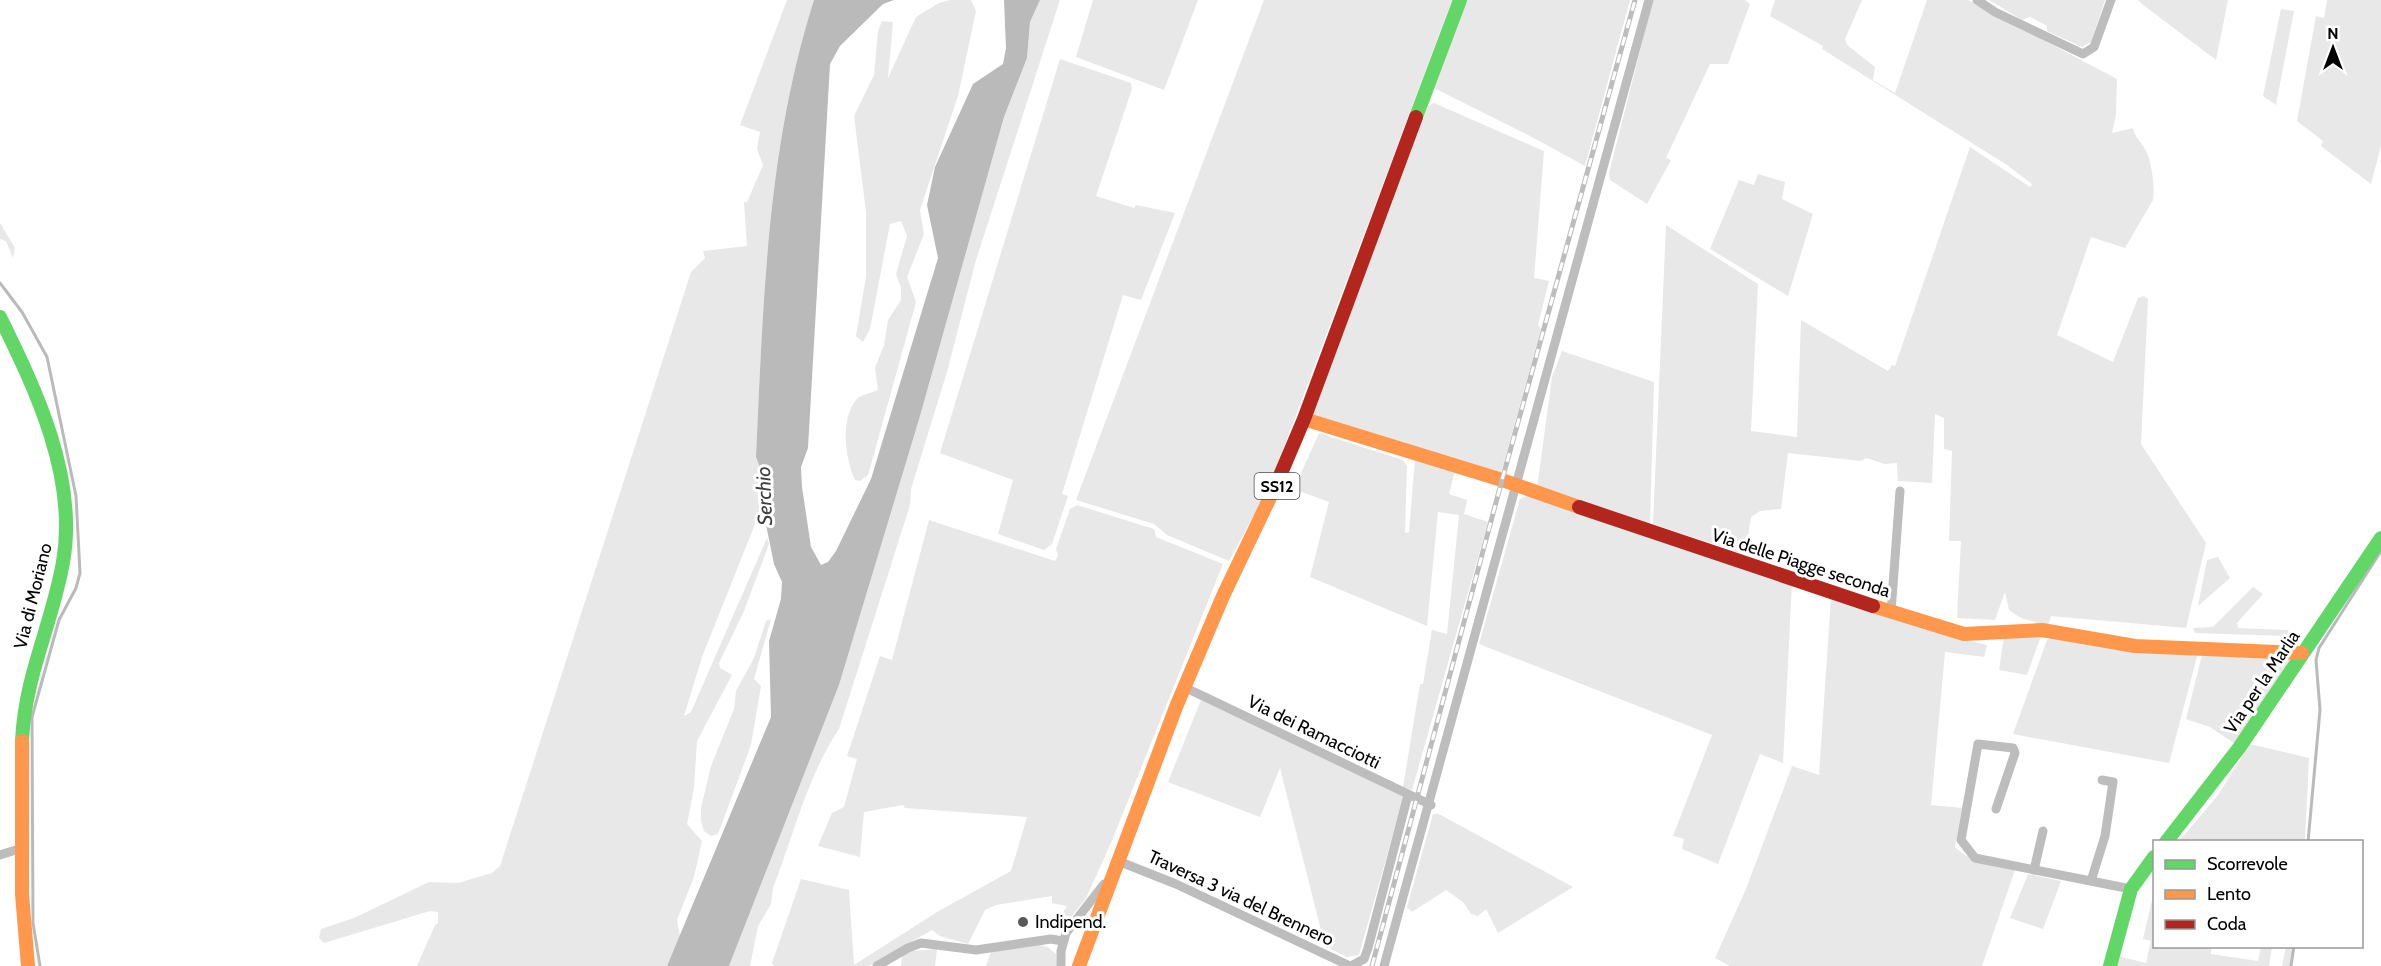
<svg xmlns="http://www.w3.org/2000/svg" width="2381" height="966" viewBox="0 0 2381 966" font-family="Cabin,sans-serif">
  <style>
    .green { fill: #e8e8e8 }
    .water { fill: #bababa }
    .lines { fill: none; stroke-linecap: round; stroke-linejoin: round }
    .stream { stroke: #bababa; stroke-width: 3 }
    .street { stroke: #bdbdbd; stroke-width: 9 }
    .fast { stroke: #63d668; stroke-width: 14 }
    .slow { stroke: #ff974d; stroke-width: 14 }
    .jam { stroke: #b3261e; stroke-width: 14 }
    .rail-casing { stroke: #bdbdbd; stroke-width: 5 }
    .rail { stroke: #fff; stroke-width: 3; stroke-dasharray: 9; stroke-linecap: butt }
    .poi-dot { fill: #595959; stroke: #fff; stroke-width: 2 }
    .labels { text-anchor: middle; stroke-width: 6; stroke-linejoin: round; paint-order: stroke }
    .shield { fill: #fff; stroke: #4c4c4c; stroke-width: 1.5 }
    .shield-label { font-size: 16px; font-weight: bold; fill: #000 }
    .street-label { font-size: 18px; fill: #000; stroke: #fff }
    .poi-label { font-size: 18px; fill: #000; stroke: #fff; text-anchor: start }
    .water-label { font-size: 20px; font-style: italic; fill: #3e3e3e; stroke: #fff }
  </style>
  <rect width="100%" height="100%" fill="#fff"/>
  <g class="green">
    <path d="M 787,0 L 814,0 C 767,147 763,303 756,457 L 762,473 L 761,509 L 702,657 L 684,716 L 691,712 L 767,538 L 769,544 L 744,611 L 719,663 L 720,668 L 732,675 L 697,741 L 694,788 L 687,824 L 702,841 L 694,877 L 677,920 L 680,936 L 667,966 L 417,966 L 435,925 L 438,924 L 438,912 L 430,911 L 324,943 L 319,938 L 321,929 L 354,918 L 429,882 L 458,883 L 492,873 L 500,866 L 691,272 L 705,258 L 703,251 L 747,246 L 744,202 L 747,202 L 763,165 L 757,149 L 760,132 L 740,125 Z"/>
    <path d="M 950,0 L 971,0 L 976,11 L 958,96 L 920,210 L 924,234 L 907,277 L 916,302 L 872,461 L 868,475 L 860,481 L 855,480 C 845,458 840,420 856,400 C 860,395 871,393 878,390 L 875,368 L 884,345 L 888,320 L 901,300 L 901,288 L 896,274 L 907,236 L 901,221 L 890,224 L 870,329 L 863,342 L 856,336 L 866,277 L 866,212 L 854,116 L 874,75 L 878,31 L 882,21 L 893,22 L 888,78 L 916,17 L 939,3 Z"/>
    <path d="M 1040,0 L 1060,0 L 976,260 L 947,372 L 911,489 L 910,505 L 839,729 C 807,777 794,834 773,888 L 771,904 L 758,926 L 750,966 L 729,966 L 839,685 L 920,416 L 1004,117 L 1027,58 L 1030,22 Z"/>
    <polygon points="1093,0 1198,0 1164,90 1076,57"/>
    <polygon points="1264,0 1452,0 1269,487 1229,561 1167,535 1154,524 1076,500"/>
    <polygon points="1465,0 1630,0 1585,166 1532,137 1432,87"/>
    <polygon points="1653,0 1745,0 1750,4 1728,64 1710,64 1666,158 1671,160 1647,204 1610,180 1609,173"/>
    <path d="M 1775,0 L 1862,0 L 1845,39 L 1847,45 L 1875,67 L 1873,80 L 1895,93 L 1927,0 L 1968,0 L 2117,79 L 2116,115 L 2112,133 L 2133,128 C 2135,139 2143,143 2147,153 C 2152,165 2155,188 2153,200 L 2125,248 L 2091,237 L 2057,335 L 2113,362 L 2138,298 L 2144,296 L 2148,299 L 2141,444 L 2206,543 L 2186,628 L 2051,616 L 2048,626 L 2021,618 L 2009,610 L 2005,592 L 1995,620 L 1957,618 L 1961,541 L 1949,541 L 1952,451 L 1944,449 L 1944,418 L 1935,414 L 1932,483 L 1898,481 L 1897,463 L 1885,464 L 1866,458 L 1861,461 L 1788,453 L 1781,509 L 1760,511 L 1751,517 L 1746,550 L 1743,554 L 1653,524 L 1666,225 L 1758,284 L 1751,431 L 1797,437 L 1801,320 L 1888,371 L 1892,365 L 1895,366 L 1970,147 L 2030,187 L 2032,184 L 2007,165 L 1822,49 L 1823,46 L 1770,16 Z"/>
    <polygon points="1989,0 2105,0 2091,42 2082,47 2047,31 2047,26 2030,17 2022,20"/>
    <polygon points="2138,0 2228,0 2216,60 2142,4"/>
    <polygon points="2327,0 2381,0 2381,146 2371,184 2321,146 2323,141 2297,121 2316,16 2324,18"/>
    <polygon points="2281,9 2294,11 2276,105 2263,96"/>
    <polygon points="1060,59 1131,83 1132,89 1096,196 1134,208 1136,205 1175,213 1141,300 1123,295 1062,494 1068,496 1052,544 1044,550 998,534 1013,480 940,453"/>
    <polygon points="1434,103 1544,151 1534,278 1549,281 1538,325 1541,329 1500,476 1316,418 1313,412 1428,106"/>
    <polygon points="1758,174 1785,182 1782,199 1813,214 1788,296 1710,249 1739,180 1754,185"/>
    <polygon points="0,223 15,248 13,258 6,241 0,239"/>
    <polygon points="1562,351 1654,382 1650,525 1537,488 1552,377"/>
    <polygon points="1319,433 1403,460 1407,466 1405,533 1409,532 1415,460 1455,471 1449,494 1467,500 1464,514 1488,522 1412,790 1403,787 1420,684 1423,684 1432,630 1447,634 1459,515 1438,512 1427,626 1310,577 1329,502 1294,489"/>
    <polygon points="1531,495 1792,583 1783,763 1760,754 1718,864 1682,849 1684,839 1673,836 1712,735 1479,644 1520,499"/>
    <polygon points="1077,505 1154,529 1156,537 1223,564 1111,843 1086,898 1068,921 1052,930 1067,906 1052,903 1052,896 996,905 985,910 968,944 940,936 932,930 869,966 774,966 772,963 801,879 849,890 854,965 937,912 1011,871 1027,817 905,808 903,805 864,812 860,857 818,846 832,813 844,807 857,759 847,756 880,656 892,660 929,520 1055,561 1058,555 1056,549 1070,509"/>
    <polygon points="2218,557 2230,578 2198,606 2207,560"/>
    <polygon points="2253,587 2263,594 2237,623 2238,628 2288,630 2290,636 2195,633 2193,628 2213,627"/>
    <path d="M 1831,598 L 1945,635 L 1987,645 L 1984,657 L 1945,652 L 1931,805 L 1962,808 L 1955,847 C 1973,864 1992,866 2015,870 L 1982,966 L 1730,966 L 1715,958 L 1746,889 L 1792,766 L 1819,775 Z"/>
    <polygon points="771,619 754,679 761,686 751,745 718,834 711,836 704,831 701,821 701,808 711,766 734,709 736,691 754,658 766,621"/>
    <polygon points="2004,636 2041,636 2027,675 1999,670"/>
    <polygon points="2052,637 2198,653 2169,763 2013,734 2047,640"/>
    <polygon points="2203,651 2290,659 2290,664 2235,744 2210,727 2186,719"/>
    <polygon points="1201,700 1404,795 1359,955 1347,957 1325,946 1280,768 1260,817 1168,782"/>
    <polygon points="2250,744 2309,758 2305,841 2179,841 2218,795"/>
    <polygon points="1433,814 1439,814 1573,887 1498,933 1486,909 1478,916 1471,914 1463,902 1446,890 1412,912 1407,907"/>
    <polygon points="2028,874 2061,881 2043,929 2010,918"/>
    <polygon points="2153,896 2154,946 2211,947 2211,954 2258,961 2261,947 2272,947 2269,966 2115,966 2118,956 2146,963 2151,941 2143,939"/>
    <polygon points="1040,945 1048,947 1056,954 1057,966 986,966 991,952"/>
    <polygon points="2286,946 2293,947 2291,966 2282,966"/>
    <polygon points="937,949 935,966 901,966 902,956 912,951"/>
  </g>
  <path class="water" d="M 814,0 L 894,0 L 883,4 L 840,46 L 830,64 L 808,448 L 801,467 L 802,487 L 811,547 L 821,565 L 828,562 L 836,551 L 871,479 L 938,258 L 927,205 L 935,167 L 973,84 L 1003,64 L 1006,48 L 1004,0 L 1040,0 L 1030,22 L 1027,58 L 1004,117 L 920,416 L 839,685 L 729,966 L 667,966 L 771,717 L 769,641 L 781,599 L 782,582 L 774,564 L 764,515 L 761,509 L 762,473 L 756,457 C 763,304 767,147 814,0 Z"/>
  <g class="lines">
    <g class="stream">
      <polyline points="0,283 22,312 47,357 76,496 80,573 76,588 59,620 32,717 33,923 40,966"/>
      <polyline points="2308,842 2320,710 2316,660 2319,648 2381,551"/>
      <polyline points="2291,966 2294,946"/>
    </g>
    <g class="street">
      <polyline points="1977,0 1995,12 2083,54 2094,47 2111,0"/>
      <polyline points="1891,612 1900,491"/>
      <polyline points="1184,687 1431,805"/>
      <polyline points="1996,809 2015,753 2013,748 1978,744 1961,840 1975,858 2131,889"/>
      <polyline points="0,855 22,848"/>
      <polyline points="1118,861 1176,884 1350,966"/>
      <polyline points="2034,870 2043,831"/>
      <polyline points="2091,881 2105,836 2113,782 2102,780"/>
      <polyline points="877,966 908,948 921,943 976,950 1051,939 1063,941"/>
      <polyline points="1061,966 1061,951 1066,933 1104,884"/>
      <polyline points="1351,966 1364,959 1368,948 1408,795"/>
      <polyline points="1384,966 1649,0"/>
    </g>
    <g class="fast">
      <polyline points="1416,117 1460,0"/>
      <path d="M 0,317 C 36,390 78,478 63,562 C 52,625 25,675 22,741"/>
      <polyline points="2166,842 2239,748 2381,538"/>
      <polyline points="2110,966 2131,889 2154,857"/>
    </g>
    <g class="slow">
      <polyline points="1304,419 1502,480 1579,507"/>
      <polyline points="1873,606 1964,634 2042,630 2135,646 2302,653"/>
      <polyline points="22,741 22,894 28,966"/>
      <polyline points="1079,966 1176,707 1223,596 1276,485"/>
    </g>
    <g class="jam">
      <polyline points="1276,485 1304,419 1416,117"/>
      <polyline points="1579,507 1873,606"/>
    </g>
    <defs>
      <polyline id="rail" points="1372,966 1502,480 1635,0"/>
    </defs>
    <use href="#rail" class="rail-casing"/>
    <use href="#rail" class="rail"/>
  </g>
  <circle class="poi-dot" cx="1023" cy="922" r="6"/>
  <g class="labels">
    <rect class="shield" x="1254.5" y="473" width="45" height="26" rx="4.5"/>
    <g class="shield-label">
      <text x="1277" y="492">SS12</text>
    </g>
    <g class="street-label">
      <text transform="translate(1801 563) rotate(18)" y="6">Via delle Piagge seconda</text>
      <text transform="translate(33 596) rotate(-76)" y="6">Via di Moriano</text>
      <text transform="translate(2262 682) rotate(-56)" y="6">Via per la Marlia</text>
      <text transform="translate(1314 732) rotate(26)" y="6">Via dei Ramacciotti</text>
      <text transform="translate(1241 898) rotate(25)" y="6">Traversa 3 via del Brennero</text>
    </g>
    <g class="poi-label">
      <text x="1035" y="928">Indipend.</text>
    </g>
    <g class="water-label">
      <text transform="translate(764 496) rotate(-92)" y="7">Serchio</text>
    </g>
  </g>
  <rect x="2153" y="840" width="210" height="108" fill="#ffffff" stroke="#999999" stroke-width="1.5"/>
  <rect x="2165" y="860" width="30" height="9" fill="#63d668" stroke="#999999" stroke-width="1.5"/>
  <text x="2207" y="870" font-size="18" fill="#000000">Scorrevole</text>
  <rect x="2165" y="890" width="30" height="9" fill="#ff974d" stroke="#999999" stroke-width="1.5"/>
  <text x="2207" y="900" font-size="18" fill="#000000">Lento</text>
  <rect x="2165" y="920" width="30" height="9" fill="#b3261e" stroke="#999999" stroke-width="1.5"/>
  <text x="2207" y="930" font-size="18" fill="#000000">Coda</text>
  <g transform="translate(2333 48)" stroke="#ffffff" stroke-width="4.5" paint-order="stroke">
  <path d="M0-4.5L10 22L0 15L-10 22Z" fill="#000000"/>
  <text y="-9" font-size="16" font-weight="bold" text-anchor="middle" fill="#000000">N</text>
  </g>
</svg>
